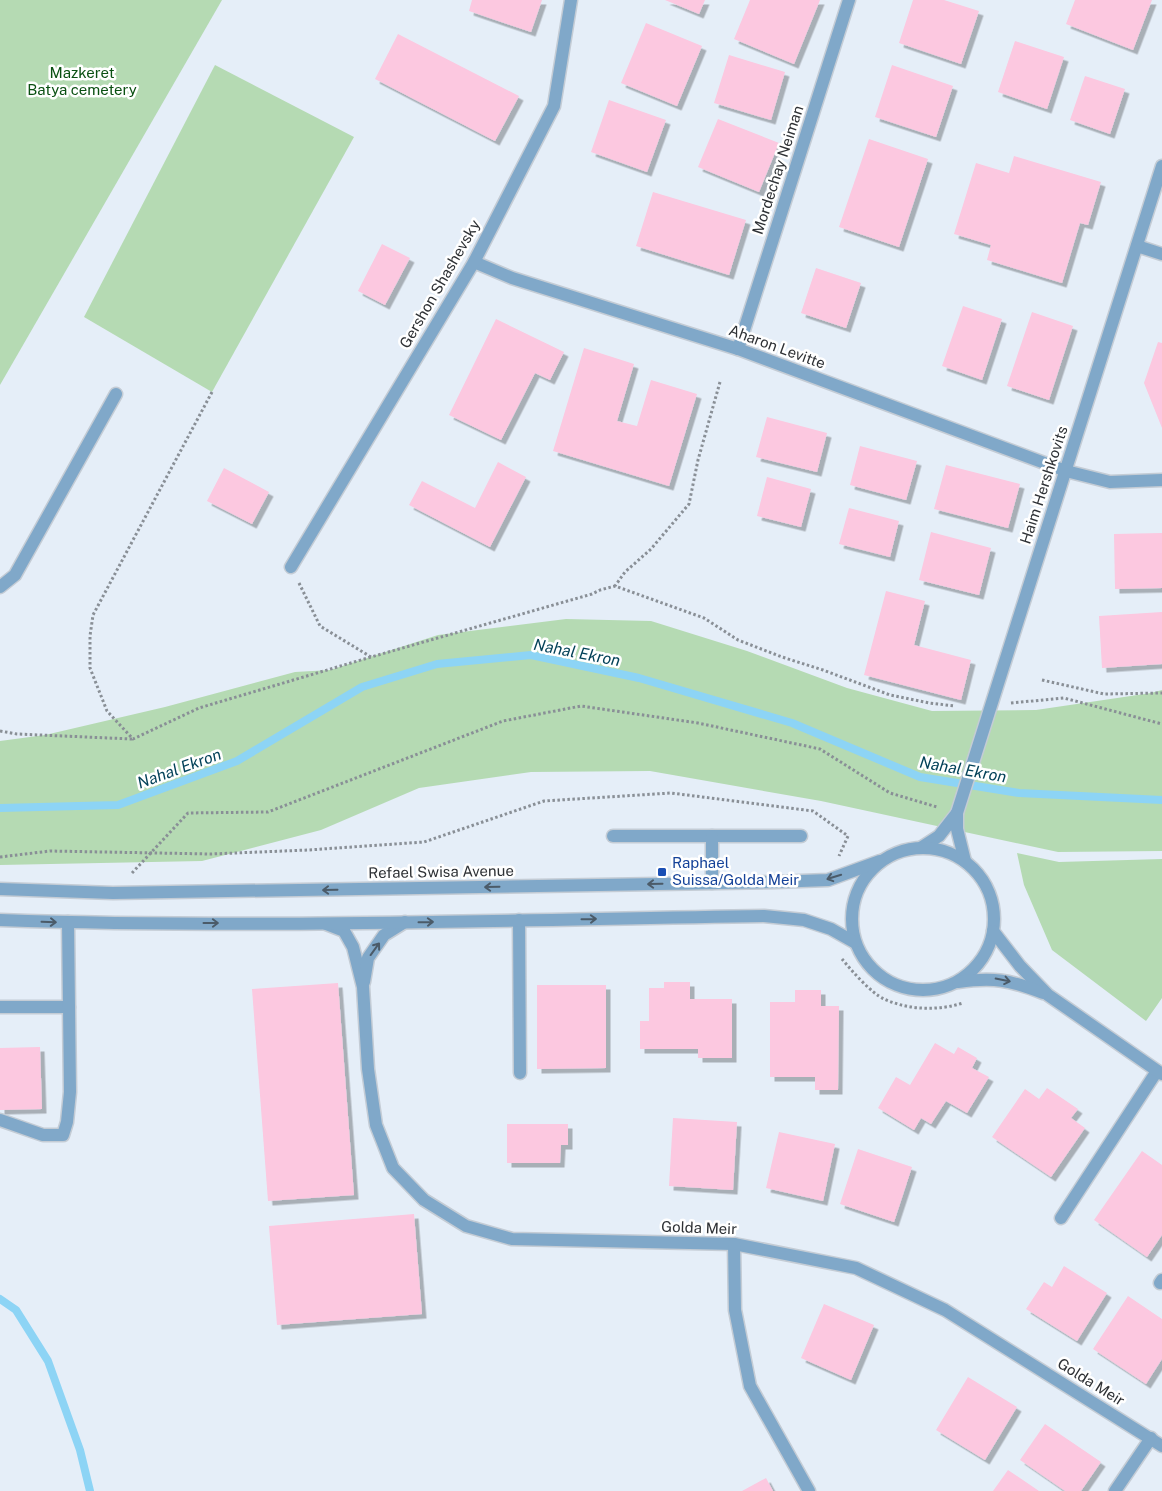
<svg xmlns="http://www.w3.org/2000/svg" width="1162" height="1491" viewBox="0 0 1162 1491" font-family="'Public Sans',sans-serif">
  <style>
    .green { fill: #b5dab3 }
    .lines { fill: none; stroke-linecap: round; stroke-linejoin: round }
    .stream { stroke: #8dd4f5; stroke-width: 8 }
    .building { fill: #fcc8e0; filter: url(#shadow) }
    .service-casing { stroke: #c4ccd5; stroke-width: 15 }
    .minor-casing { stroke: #c4ccd5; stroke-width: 15 }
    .tertiary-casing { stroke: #c4ccd5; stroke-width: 15 }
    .path { stroke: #898f96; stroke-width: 3; stroke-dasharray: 2.5 2.5; stroke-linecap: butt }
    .service { stroke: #80a8c9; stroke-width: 12 }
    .minor { stroke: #80a8c9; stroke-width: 12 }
    .tertiary { stroke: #80a8c9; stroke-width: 12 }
    .oneway { stroke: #4b5b69 }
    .transit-dot { fill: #1a4fb4; stroke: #fff; stroke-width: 2 }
    .labels { text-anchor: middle; stroke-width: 5; stroke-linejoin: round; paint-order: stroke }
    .park-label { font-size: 15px; fill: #0a5012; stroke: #fff }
    .street-label { font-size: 15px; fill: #2e3135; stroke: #fff }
    .transit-label { font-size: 15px; fill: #164399; stroke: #fff; text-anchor: start }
    .water-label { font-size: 16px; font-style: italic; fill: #044259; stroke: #fff }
  </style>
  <defs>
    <filter id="shadow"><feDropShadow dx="4.5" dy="4.5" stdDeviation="0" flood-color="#0004"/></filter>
  </defs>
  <rect width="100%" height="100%" fill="#e5eef8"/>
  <g class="green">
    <polygon points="0,0 222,0 0,385"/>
    <polygon points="215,65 354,137 212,392 84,317"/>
    <polygon points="566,619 651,621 747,651 847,688 932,711 1036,710 1151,693 1162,690 1162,851 1058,852 821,801 650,771 531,772 419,788 321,830 202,861 0,865 0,741 45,735 165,707 295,672 330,670 438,635"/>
    <polygon points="1017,853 1059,862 1162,859 1162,998 1146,1021 1052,950 1024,885"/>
  </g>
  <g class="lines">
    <g class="stream">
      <polyline points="0,808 118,805 237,761 362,687 437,664 531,655 639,678 792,723 920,777 1019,793 1162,800"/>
      <polyline points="0,1299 16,1310 48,1361 80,1450 90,1491"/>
    </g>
  </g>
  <g class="building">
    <polygon points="472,0 542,0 531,32 469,11"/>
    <polygon points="665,0 705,0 699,14"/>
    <polygon points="750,0 820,0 794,64 734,39"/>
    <polygon points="913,0 944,0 979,11 961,64 899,43"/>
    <polygon points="1075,0 1152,0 1133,50 1066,24"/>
    <polygon points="646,23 702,46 677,106 621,83"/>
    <polygon points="398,34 519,96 495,141 375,79"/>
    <polygon points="1015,41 1064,57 1047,109 998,92"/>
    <polygon points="729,55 785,72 771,120 714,103"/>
    <polygon points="892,65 953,86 936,137 875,117"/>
    <polygon points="1085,76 1125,89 1110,134 1070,120"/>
    <polygon points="609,100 666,120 647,172 591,152"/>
    <polygon points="718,119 779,143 759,192 698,167"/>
    <polygon points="869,139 928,159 899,247 839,227"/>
    <polygon points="1014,156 1101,182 1088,225 1080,223 1062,283 987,260 991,245 954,234 976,163 1009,173"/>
    <polygon points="653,192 746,220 729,275 636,246"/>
    <polygon points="382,244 410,258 385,305 358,291"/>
    <polygon points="816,268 861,283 846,328 801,313"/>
    <polygon points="963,306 1002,319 982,380 942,366"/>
    <polygon points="1032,312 1073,326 1049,400 1007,386"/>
    <polygon points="496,319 564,352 550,380 535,373 501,440 449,415"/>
    <polygon points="1158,342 1162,343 1162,428 1144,383"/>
    <polygon points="584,348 634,364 617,421 637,426 651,380 697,394 669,486 553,451"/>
    <polygon points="767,417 827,433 817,472 756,457"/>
    <polygon points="860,446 917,461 906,500 850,485"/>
    <polygon points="498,462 526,477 490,547 409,505 422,481 475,508"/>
    <polygon points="946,465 1020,484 1008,528 934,509"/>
    <polygon points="224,468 269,492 252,524 207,501"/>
    <polygon points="767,477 811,489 801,527 757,516"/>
    <polygon points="849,508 899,521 890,557 839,544"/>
    <polygon points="931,532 991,548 979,595 919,580"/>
    <polygon points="1162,533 1162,588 1115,589 1114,534"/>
    <polygon points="886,591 925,601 914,645 971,660 961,700 864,675"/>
    <polygon points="1162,612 1162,664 1102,668 1099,616"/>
    <polygon points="664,982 690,982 690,999 732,999 732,1058 698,1058 698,1049 640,1049 640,1021 649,1021 649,988 664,988"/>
    <polygon points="338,983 354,1195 268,1201 252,989"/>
    <polygon points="537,985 606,985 606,1068 537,1069"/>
    <polygon points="795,990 821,990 821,1006 839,1006 838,1090 815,1090 815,1077 770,1077 770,1002 795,1002"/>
    <polygon points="935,1043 954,1054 958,1047 977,1058 972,1068 989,1077 967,1113 946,1101 931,1124 921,1118 914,1130 878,1108 896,1077 910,1085"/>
    <polygon points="40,1047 42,1109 0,1110 0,1048"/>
    <polygon points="1047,1088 1078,1109 1071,1118 1085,1128 1051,1177 992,1137 1025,1089 1039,1099"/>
    <polygon points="673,1118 737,1122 733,1190 669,1186"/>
    <polygon points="507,1124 568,1124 568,1145 561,1145 560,1163 507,1163"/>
    <polygon points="779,1132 835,1144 823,1201 766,1188"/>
    <polygon points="858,1149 912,1167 894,1222 840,1204"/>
    <polygon points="1142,1151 1162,1165 1162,1235 1147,1257 1094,1220"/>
    <polygon points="414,1214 422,1314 277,1325 269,1226"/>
    <polygon points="1064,1266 1107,1293 1077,1341 1026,1309 1044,1282 1052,1287"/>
    <polygon points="1128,1296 1162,1319 1162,1359 1146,1384 1093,1349"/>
    <polygon points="824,1304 874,1325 851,1380 801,1358"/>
    <polygon points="968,1377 1017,1407 985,1460 936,1430"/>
    <polygon points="1045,1424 1101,1462 1081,1491 1065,1491 1020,1460"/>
    <polygon points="1008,1470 1039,1491 993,1491"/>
    <polygon points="766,1478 773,1491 742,1491"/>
  </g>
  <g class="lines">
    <defs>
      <g id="service">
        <polyline points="1137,246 1162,254"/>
        <polyline points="0,587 15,575 116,394"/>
        <polyline points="613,836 801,836"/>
        <polyline points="712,836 712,883"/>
        <polyline points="519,920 520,1073"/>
        <polyline points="0,1007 69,1007"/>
        <polyline points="0,1120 43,1135 63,1135 67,1122 70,1092 68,922"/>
        <polyline points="1061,1218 1157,1071"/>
        <polyline points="1160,1283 1162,1280"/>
      </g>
      <g id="minor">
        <polyline points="474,262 512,278 738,349 1066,471 1110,482 1162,480"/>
        <polyline points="738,349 849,0"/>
        <polyline points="291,567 474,262 554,106 571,0"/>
        <polyline points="326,924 344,931 353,947 363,987 368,1069 376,1125 393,1168 424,1200 466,1226 512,1239 734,1244 856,1268 945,1310 1162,1446"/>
        <polyline points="364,982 368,958 384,935 405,922"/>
        <polyline points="734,1244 735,1310 750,1386 809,1491"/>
        <polyline points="1115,1491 1151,1438"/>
      </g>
      <g id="tertiary">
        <polyline points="922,847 939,836 957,813"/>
        <circle cx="923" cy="919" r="71"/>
        <polyline points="965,861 957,829 957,813 1162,166"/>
        <polyline points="0,889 113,893 774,882 828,880 880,861"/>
        <path d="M 0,920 C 255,929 510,920 764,916 L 804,920 L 831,929 L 854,942"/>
        <polyline points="993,931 1020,966 1048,995 1162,1074"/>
        <path d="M 958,982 C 994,977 1010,980 1043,993"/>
      </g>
    </defs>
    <use href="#service" class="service-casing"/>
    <use href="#minor" class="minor-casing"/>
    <use href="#tertiary" class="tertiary-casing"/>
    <g class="path">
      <polyline points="720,382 698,460 689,504 651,549 625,572 615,586 704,618 738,640 782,657 823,670 890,695 929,703 955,706"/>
      <polyline points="212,392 93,615 90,636 90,668 107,711 133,739 199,708 371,657"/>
      <polyline points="299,583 320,626 371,657 592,594 600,590 615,586"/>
      <polyline points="1042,680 1104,694 1162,693"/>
      <polyline points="1011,703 1064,698 1162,724"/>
      <polyline points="0,731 17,734 132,739"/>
      <polyline points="0,857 50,851 211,854 308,850 424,842 544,801 671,793 813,811 848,836 839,856"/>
      <polyline points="132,873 188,813 268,812 503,721 581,706 698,723 820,749 890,793 937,807"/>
      <path d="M 842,959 C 851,970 871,993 884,999 C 908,1010 938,1011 963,1003"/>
    </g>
    <use href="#service" class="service"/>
    <use href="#minor" class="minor"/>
    <use href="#tertiary" class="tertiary"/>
  </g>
  <defs><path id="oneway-shaft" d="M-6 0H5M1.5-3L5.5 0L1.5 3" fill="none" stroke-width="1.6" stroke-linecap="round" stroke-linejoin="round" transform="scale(1.25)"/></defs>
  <g class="oneway">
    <use href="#oneway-shaft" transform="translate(834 877) rotate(163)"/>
    <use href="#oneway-shaft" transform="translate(655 884) rotate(179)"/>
    <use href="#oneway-shaft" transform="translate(492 887) rotate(179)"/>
    <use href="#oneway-shaft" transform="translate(330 890) rotate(179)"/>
    <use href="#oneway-shaft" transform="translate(589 919) rotate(-1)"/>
    <use href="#oneway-shaft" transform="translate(49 922) rotate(2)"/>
    <use href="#oneway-shaft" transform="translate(426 922) rotate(-1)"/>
    <use href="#oneway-shaft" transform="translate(211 923)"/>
    <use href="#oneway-shaft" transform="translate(375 949) rotate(-54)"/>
    <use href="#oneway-shaft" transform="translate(1003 980) rotate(11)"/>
  </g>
  <rect class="transit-dot" x="657" y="867" width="10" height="10" rx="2.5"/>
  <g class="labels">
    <g class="park-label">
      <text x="82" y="78">Mazkeret<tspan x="82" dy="17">Batya cemetery</tspan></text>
    </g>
    <g class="street-label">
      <text transform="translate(778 170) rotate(-72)" y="5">Mordechay Neiman</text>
      <text transform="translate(440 284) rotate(-60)" y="5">Gershon Shashevsky</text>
      <text transform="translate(777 347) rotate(20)" y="5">Aharon Levitte</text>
      <text transform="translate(1044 485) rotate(-72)" y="5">Haim Hershkovits</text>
      <text transform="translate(441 872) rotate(-1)" y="5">Refael Swisa Avenue</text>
      <text transform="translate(699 1228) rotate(2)" y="5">Golda Meir</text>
      <text transform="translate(1091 1382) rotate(32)" y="5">Golda Meir</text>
    </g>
    <g class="transit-label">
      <text x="672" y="868">Raphael<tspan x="672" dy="17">Suissa/Golda Meir</tspan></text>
    </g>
    <g class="water-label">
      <text transform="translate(577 652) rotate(11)" y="6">Nahal Ekron</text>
      <text transform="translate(179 768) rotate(-20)" y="6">Nahal Ekron</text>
      <text transform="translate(963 769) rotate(10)" y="6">Nahal Ekron</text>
    </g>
  </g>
</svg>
